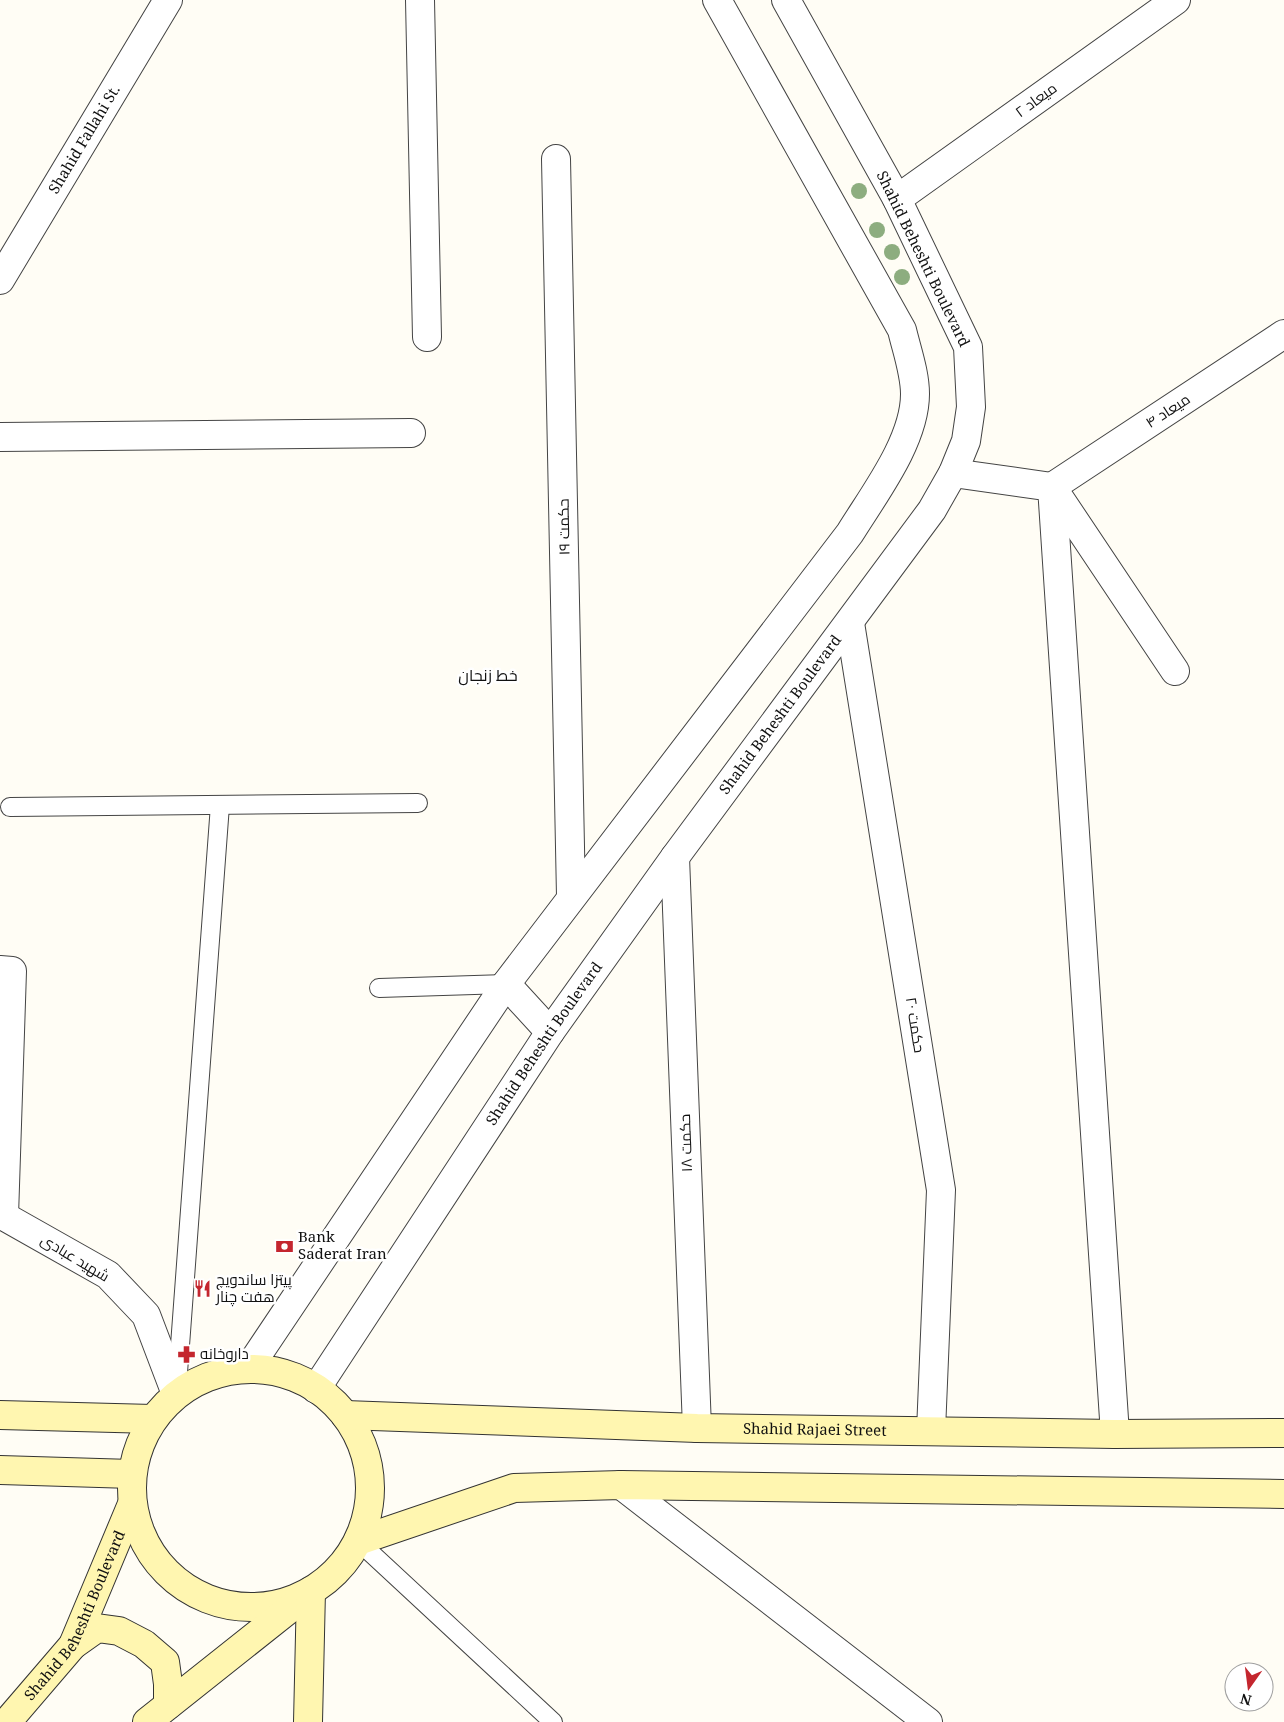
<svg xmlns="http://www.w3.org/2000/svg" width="1284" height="1722" viewBox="0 0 1284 1722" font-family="'Noto Serif',Cairo,serif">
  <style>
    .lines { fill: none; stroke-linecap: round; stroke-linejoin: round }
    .service-casing { stroke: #444; stroke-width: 20 }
    .minor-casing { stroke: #444; stroke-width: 30 }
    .tertiary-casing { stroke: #444; stroke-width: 30 }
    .secondary-casing { stroke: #333; stroke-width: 30 }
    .service { stroke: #fff; stroke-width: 18 }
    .minor { stroke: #fff; stroke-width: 28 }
    .tertiary { stroke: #fff; stroke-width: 28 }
    .secondary { stroke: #fff6b0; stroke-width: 28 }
    .tree { fill: #8dad7f }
    .labels { text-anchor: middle; stroke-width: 5; stroke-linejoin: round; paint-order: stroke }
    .street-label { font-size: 15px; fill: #111; stroke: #fff }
    .poi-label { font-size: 15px; fill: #111; stroke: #fff; text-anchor: start }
    .neighbourhood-label { font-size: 16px; fill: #111; stroke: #fff }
  </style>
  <rect width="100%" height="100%" fill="#fffdf5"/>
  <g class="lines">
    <defs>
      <g id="service">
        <polyline points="10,807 418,803"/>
        <polyline points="379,988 506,984"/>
        <polyline points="177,1386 220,805"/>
        <polyline points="358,1541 553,1722"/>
      </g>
      <g id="minor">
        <polyline points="420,0 427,337"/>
        <polyline points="556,159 571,896"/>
        <polyline points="897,199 1176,0"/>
        <path id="s1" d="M 0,280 L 168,0"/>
        <polyline points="0,437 411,433"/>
        <polyline points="953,473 1052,487 1115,1434"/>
        <polyline points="850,623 941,1190 931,1431"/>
        <polyline points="1175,671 1052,487 1284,334"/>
        <polyline points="675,857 697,1428"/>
        <polyline points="0,970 12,971 4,1216"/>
        <polyline points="621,1485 928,1722"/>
      </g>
      <g id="tertiary">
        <polyline points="506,984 550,1032"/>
        <polyline points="0,1214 108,1275 146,1315 176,1394"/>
        <path d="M 248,1369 L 506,984 L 850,533 C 874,494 915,441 915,394 C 915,373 907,351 902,330 L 717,0"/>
        <path id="s2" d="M 316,1389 L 550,1032 L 675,857 L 932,510 L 953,473 L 966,441 L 971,407 L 968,347 L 897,199 L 786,0"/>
      </g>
      <g id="secondary">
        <circle cx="251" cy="1488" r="119"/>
        <polyline points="0,1415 153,1419"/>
        <path id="s3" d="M 345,1415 L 697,1428 L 1115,1434 L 1284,1433"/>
        <polyline points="0,1470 132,1474"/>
        <polyline points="358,1541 514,1488 621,1485 1284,1494"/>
        <polyline points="73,1645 97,1628 119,1631 144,1644 165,1662 168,1684 168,1705"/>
        <path id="s4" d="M 7,1722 L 73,1645 L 132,1504"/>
        <polyline points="147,1722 298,1602"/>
        <polyline points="308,1722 311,1591"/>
      </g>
    </defs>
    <use href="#service" class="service-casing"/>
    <use href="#minor" class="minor-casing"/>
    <use href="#tertiary" class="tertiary-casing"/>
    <use href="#secondary" class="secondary-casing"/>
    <use href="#service" class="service"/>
    <use href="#minor" class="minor"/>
    <use href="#tertiary" class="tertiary"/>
    <use href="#secondary" class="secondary"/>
  </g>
  <g class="tree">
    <circle cx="859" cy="191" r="8"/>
    <circle cx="877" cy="230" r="8"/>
    <circle cx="892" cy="252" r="8"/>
    <circle cx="902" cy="277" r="8"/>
  </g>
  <defs>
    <symbol id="bank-bare" viewBox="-9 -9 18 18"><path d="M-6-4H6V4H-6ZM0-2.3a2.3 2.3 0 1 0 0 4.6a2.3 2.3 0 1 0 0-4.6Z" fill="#c4262e" stroke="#fff" stroke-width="2.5" paint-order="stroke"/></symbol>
    <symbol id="restaurant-bare" viewBox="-9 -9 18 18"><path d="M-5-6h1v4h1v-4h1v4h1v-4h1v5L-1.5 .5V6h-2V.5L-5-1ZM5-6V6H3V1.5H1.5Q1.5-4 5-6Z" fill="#c4262e" stroke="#fff" stroke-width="2.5" paint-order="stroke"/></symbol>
    <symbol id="pharmacy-bare" viewBox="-9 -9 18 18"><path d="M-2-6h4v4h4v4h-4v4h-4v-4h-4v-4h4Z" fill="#c4262e" stroke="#fff" stroke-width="2.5" paint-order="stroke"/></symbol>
  </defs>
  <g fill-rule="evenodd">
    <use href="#bank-bare" x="272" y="1234" width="25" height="25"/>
    <use href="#restaurant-bare" x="190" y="1276" width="25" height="25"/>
    <use href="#pharmacy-bare" x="174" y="1342" width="25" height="25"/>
  </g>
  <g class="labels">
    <g class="street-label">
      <text transform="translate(1036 100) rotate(-36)" y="5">میعاد ۲</text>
      <text dy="5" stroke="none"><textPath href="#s1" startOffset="164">Shahid Fallahi St.</textPath></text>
      <text transform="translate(923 259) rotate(64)" y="5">Shahid Beheshti Boulevard</text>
      <text transform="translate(1168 411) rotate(-33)" y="5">میعاد ۴</text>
      <text transform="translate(564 527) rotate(-91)" y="5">حکمت ۱۹</text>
      <text dy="5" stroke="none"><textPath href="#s2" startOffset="819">Shahid Beheshti Boulevard</textPath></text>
      <text transform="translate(915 1025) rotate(81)" y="5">حکمت ۲۰</text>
      <text dy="5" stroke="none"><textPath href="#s2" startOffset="414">Shahid Beheshti Boulevard</textPath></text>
      <text transform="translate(686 1143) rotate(-92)" y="5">حکمت ۱۸</text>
      <text transform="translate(75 1258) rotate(31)" y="5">شهید عبادی</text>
      <text dy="5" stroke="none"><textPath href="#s3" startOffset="470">Shahid Rajaei Street</textPath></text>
      <text dy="5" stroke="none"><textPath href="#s4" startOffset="128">Shahid Beheshti Boulevard</textPath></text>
    </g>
    <g class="poi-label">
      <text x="298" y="1242">Bank<tspan x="298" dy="17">Saderat Iran</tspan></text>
      <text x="216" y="1285">پیتزا ساندویچ<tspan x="216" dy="17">هفت چنار</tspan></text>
      <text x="200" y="1359">داروخانه</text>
    </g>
    <g class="neighbourhood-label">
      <text x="488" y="681">خط زنجان</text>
    </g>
  </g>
  <g transform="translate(1249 1687) rotate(194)"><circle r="24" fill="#ffffff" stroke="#a0a0a0"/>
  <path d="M0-4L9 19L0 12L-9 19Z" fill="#c4262e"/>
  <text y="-8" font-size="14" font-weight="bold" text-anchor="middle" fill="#111111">N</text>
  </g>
</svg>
